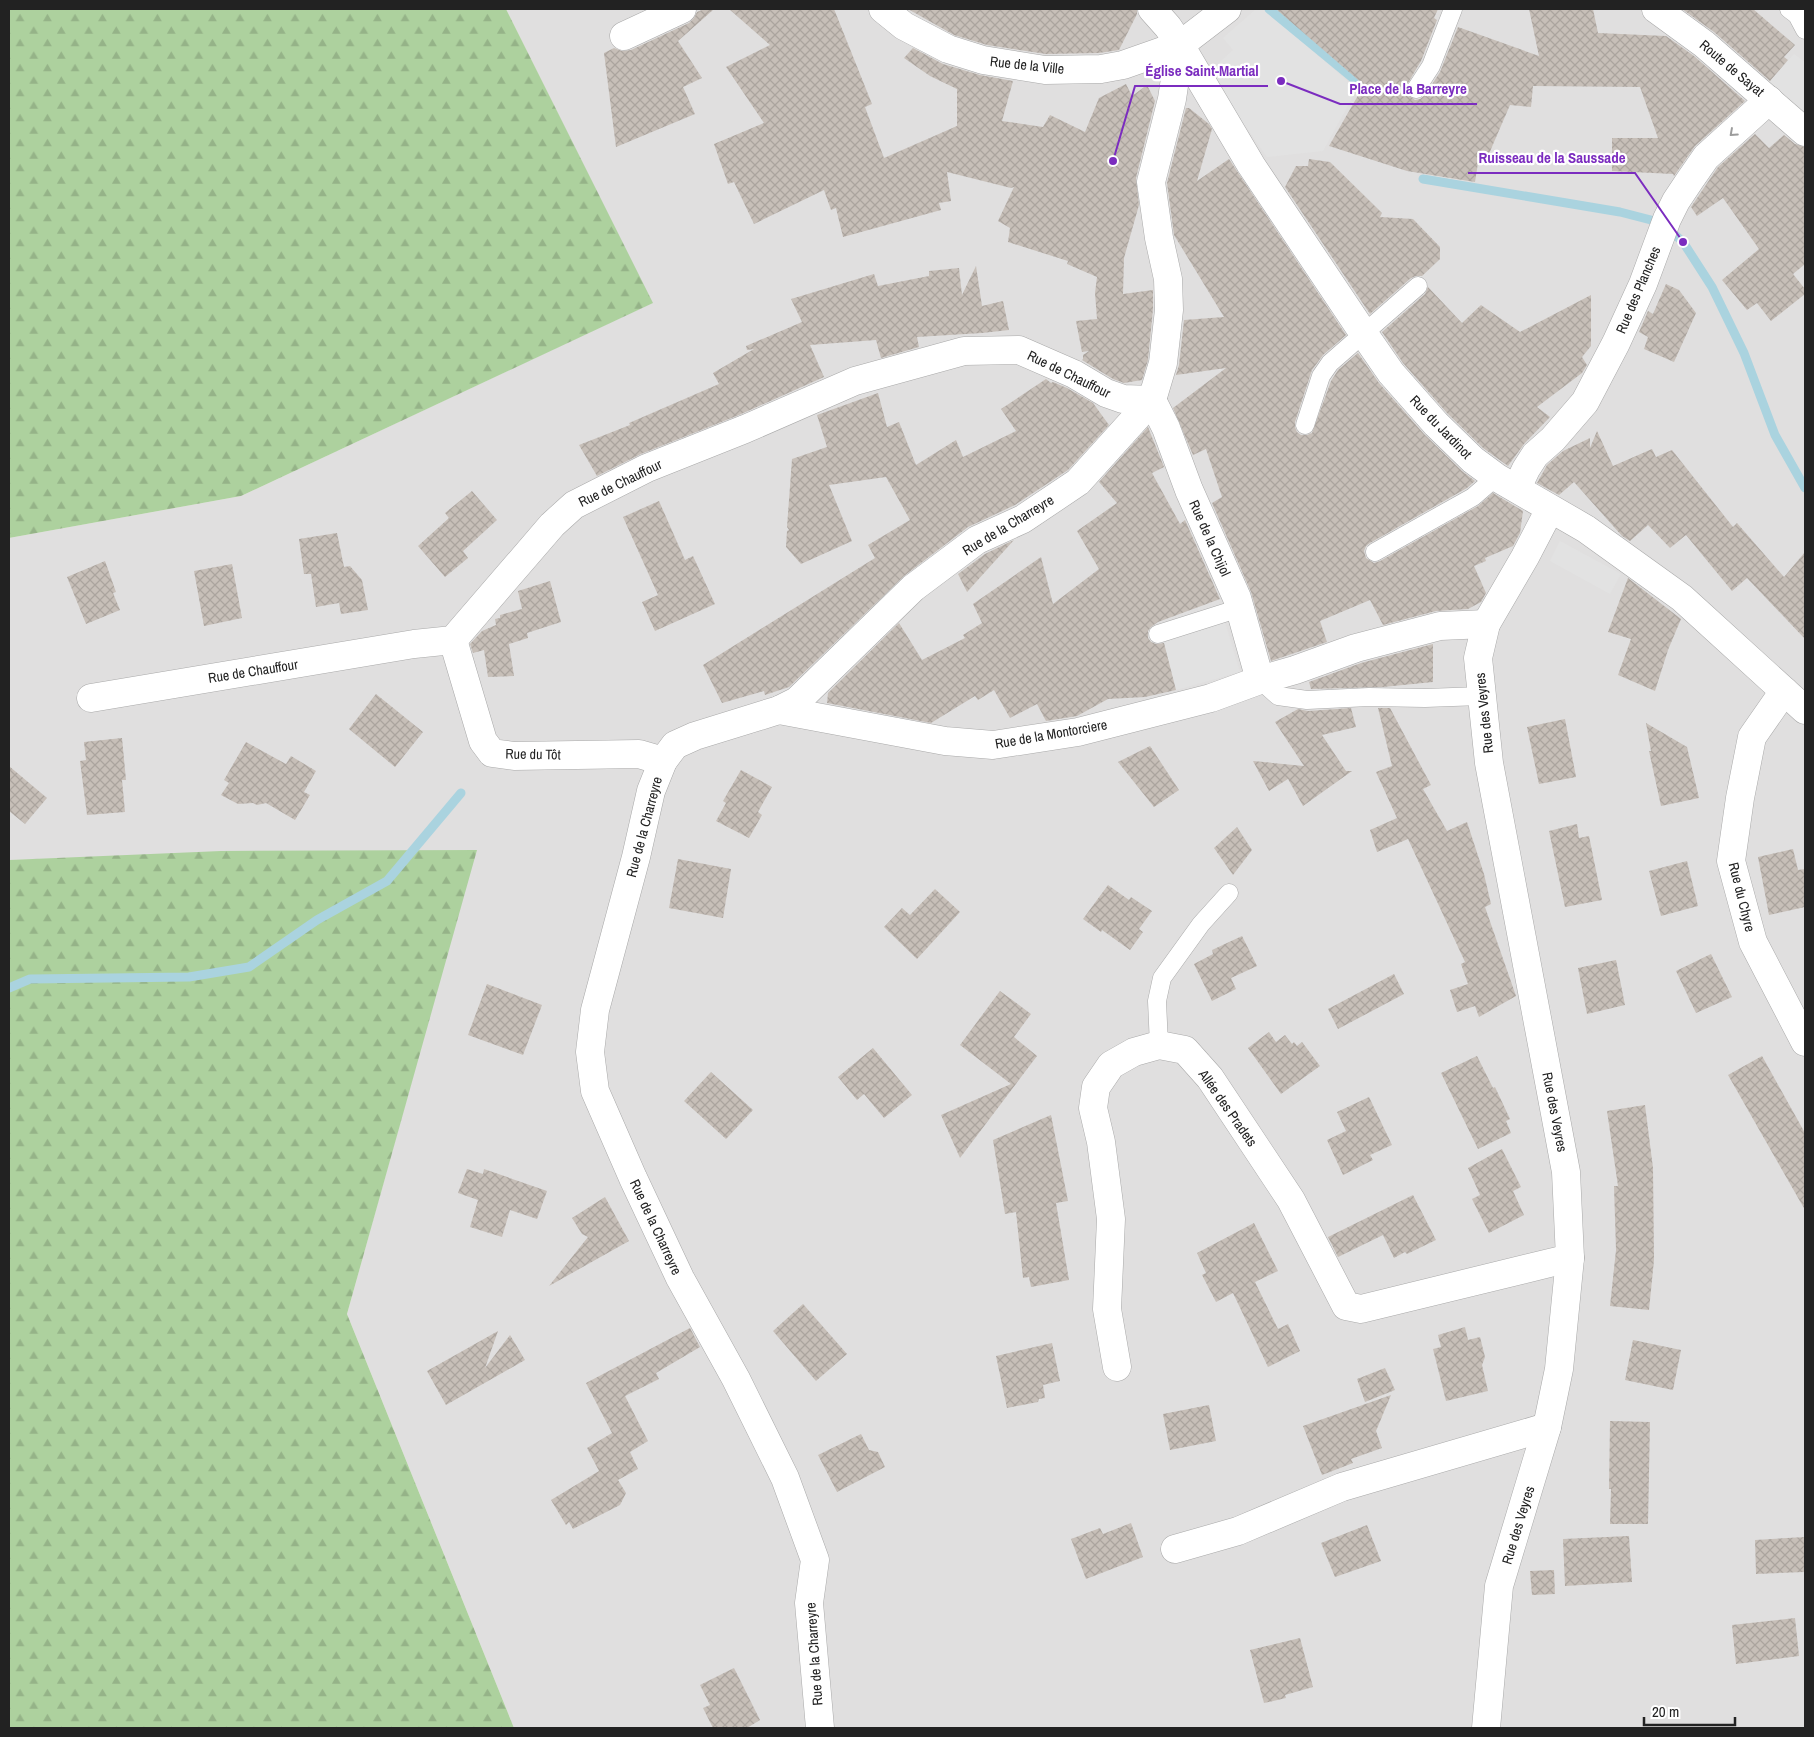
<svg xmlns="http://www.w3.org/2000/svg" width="1814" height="1737" viewBox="0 0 1814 1737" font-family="'Archivo Narrow',sans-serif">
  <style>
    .residential { fill: #e0dfdf }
    .forest { fill: url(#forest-firs) }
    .parking { fill: #e2e2e2 }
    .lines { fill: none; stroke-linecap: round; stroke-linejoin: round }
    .stream { stroke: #aad3df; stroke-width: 9 }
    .building { fill: url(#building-cross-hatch) }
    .lane-casing { stroke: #a9a9a9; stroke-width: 19 }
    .street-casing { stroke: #a9a9a9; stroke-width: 29 }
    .lane { stroke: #fff; stroke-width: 18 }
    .street { stroke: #fff; stroke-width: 28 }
    .oneway { stroke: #9c9c9c }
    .labels { text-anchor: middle; stroke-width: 4.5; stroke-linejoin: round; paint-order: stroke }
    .street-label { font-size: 14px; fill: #222; stroke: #fff }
    .leader { fill: none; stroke: #7b2cbf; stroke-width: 2 }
    .callout-dot { fill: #7b2cbf; stroke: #fff; stroke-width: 2 }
    .callout-label { font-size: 15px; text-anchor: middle; font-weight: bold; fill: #7b2cbf; stroke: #fff; stroke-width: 4.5; stroke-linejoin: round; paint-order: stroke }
  </style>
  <defs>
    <pattern id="forest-firs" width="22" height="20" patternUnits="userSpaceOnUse" patternTransform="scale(1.25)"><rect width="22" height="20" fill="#add19e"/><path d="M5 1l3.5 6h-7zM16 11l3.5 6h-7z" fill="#95b388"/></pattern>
    <pattern id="building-cross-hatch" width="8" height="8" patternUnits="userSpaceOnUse" patternTransform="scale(1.25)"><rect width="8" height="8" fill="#c7bfb8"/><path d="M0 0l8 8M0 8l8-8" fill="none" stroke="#aba49e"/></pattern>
  </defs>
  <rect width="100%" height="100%" fill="#f2efe9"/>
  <polygon class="residential" points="506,9 1805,9 1805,1728 514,1728 347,1314 476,850 9,860 9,538 241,496 652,303"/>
  <g class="forest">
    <polygon points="9,9 506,9 653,303 241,496 9,538"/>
    <polygon points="477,850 347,1314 514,1728 9,1728 9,860 221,851"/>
  </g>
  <g class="parking">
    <polygon points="1256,9 1264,9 1357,89 1323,151 1267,157 1208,73 1233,50 1223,38"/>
    <polygon points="1794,54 1805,62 1805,115 1768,83"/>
    <polygon points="1560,541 1621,574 1610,594 1550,561"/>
    <polygon points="1225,622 1240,672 1176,690 1163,641"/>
  </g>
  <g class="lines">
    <g class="stream">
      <polyline points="1269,9 1371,93"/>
      <polyline points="1423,179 1620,212 1651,220 1673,233 1683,242 1712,287 1744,353 1775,435 1805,488"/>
      <polyline points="9,988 30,979 189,977 249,967 317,920 387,881 461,793"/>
    </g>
  </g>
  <g class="building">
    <polygon points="704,9 712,9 713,10 678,41 702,78 683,87 695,114 616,147 604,53 614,48 622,51 631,50 689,23 694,18 697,12"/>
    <polygon points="729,9 834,9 872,104 865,107 884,158 957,126 957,89 930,76 904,58 913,48 943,64 980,75 1013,81 1002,121 1043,127 1050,115 1085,132 1099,98 1126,84 1132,96 1147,85 1155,101 1136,178 1139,205 1124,258 1123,294 1153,290 1153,309 1148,360 1142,380 1124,383 1113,379 1082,360 1083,359 1083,355 1089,351 1082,352 1076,321 1097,319 1095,293 1097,277 1067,264 1068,261 1008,242 1010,228 998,221 1014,187 1011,188 947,172 951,201 939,203 941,210 843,237 836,208 831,210 824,190 754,224 734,182 728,184 714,144 764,123 726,67 770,45"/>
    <polygon points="908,9 1137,9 1137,14 1119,50 1099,53 1046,54 987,45 954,35"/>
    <polygon points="1276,9 1438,9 1434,18 1437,20 1421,61 1405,88 1407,94 1415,100 1420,99 1425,95 1440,72 1458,27 1539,56 1529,9 1593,9 1598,33 1666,36 1694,56 1745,101 1695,146 1674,176 1673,174 1612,171 1612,138 1658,138 1640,87 1533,86 1531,107 1510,105 1485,163 1478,163 1475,182 1407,171 1329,146 1364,85"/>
    <polygon points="1682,9 1753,9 1795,45 1784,57 1788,60 1770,81 1714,32"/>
    <polygon points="1186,108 1189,108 1209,124 1212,129 1197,181 1229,159 1346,335 1323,355 1312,370 1295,422 1295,427 1297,432 1301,435 1307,435 1312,433 1331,381 1338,370 1358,353 1379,383 1424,434 1462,471 1475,481 1467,488 1370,543 1366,546 1364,551 1366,558 1374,563 1380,561 1478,506 1493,493 1523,511 1520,533 1513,546 1485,558 1486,561 1474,566 1486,593 1481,602 1468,609 1436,611 1383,625 1370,600 1320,621 1327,642 1271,661 1251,592 1212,503 1222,497 1206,449 1193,455 1173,408 1226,368 1176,375 1179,365 1184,320 1224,317 1174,235 1167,183"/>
    <polygon points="1755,134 1769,148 1784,135 1795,144 1805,147 1805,264 1793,274 1805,289 1805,294 1771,321 1757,303 1747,310 1722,280 1759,249 1723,198 1697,216 1691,207 1718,167"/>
    <polygon points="1309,159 1330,162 1382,213 1380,217 1413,219 1440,247 1440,259 1422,276 1416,276 1411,278 1370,314 1285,187 1296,166 1308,166"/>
    <polygon points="976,266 982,306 1003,301 1009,330 982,333 917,337 919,347 881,358 876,340 810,345 824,377 739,415 641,454 597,476 579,445 630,425 629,423 719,384 713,373 754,349 747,350 746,346 802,322 791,299 874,274 878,286 929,276 929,271 959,268 962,295"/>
    <polygon points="1666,284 1679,290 1696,313 1674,362 1644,349 1648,337 1639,332 1648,311 1653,314"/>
    <polygon points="1428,287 1462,323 1481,305 1520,332 1591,295 1591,346 1582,357 1587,365 1582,373 1537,407 1550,417 1524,444 1508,466 1483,448 1447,413 1403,363 1382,332 1425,294"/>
    <polygon points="1046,379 1051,383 1053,382 1067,388 1093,403 1109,425 1068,470 1015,505 968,527 904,576 789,687 765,695 764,691 722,703 703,665 875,558 868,545 910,520 886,477 829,485 852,541 801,564 786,547 787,531 789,530 787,527 792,459 827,447 817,415 878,393 887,427 899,422 916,465 956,440 963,457 1016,431 1001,409"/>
    <polygon points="1148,427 1164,467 1152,473 1180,524 1185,520 1220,599 1158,622 1151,627 1148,631 1148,638 1151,642 1156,644 1164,643 1176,690 1145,697 1108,699 1077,716 1046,721 1037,704 1010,718 994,690 978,700 975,696 931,723 827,703 828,693 899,623 922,660 965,638 963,635 982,623 973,604 1041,557 1053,604 1099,569 1077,531 1117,503 1099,482"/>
    <polygon points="1597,431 1613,466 1652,449 1656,457 1672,450 1733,527 1737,523 1784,577 1805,552 1805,639 1747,578 1732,591 1686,535 1670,548 1648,525 1630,541 1622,536 1574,482 1559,495 1537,483 1547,465 1563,451 1590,438 1590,448"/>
    <polygon points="472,491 497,520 463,551 468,558 445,577 418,546 449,518 445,513"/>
    <polygon points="659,501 685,560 693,556 715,604 655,631 642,602 658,595 623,517"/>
    <polygon points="337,533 344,567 350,566 362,580 368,610 341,614 339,603 316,607 311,574 304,574 299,539"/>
    <polygon points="1014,540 967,592 958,574 985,554"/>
    <polygon points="105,561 116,592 113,593 120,610 86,624 67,577"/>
    <polygon points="232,564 242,618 204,626 194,571"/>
    <polygon points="1628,578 1681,619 1668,650 1655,691 1618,675 1631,639 1608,632"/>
    <polygon points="550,581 561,622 527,633 528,638 509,644 514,676 488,677 484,650 473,653 470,644 482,631 496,625 495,619 500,618 500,615 522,609 518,591"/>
    <polygon points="1433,644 1433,682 1383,687 1311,689 1309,682 1361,663"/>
    <polygon points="376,694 423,732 395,767 349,729"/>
    <polygon points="1351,708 1356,727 1322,735 1346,771 1352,771 1303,806 1288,779 1269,791 1253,761 1304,766 1275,722 1298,709 1308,711"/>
    <polygon points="1378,708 1390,708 1431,785 1423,789 1447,831 1467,822 1484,874 1491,904 1485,907 1516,996 1479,1017 1475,1006 1457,1012 1450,990 1468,984 1461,964 1465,962 1408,839 1377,852 1370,830 1397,818 1376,772 1392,766"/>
    <polygon points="1565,719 1576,777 1539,784 1527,727"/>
    <polygon points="1646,723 1687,747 1699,798 1661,806 1649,751 1651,751"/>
    <polygon points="122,738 126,780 122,780 125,812 87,815 80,761 86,760 84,742"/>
    <polygon points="246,742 286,764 291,756 316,771 304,792 310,795 295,820 266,803 257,805 253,803 238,804 221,795 229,783 224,780"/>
    <polygon points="1150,746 1179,790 1154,807 1118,762"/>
    <polygon points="9,766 47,798 25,824 9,811"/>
    <polygon points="741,770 772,787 758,812 762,815 749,838 716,821 726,803 723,801"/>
    <polygon points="1577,824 1579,838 1589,836 1602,900 1565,907 1549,831"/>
    <polygon points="1237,827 1252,850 1233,875 1214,848"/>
    <polygon points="1793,849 1798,870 1805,869 1805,907 1769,915 1758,857"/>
    <polygon points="678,859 731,869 723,918 669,908"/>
    <polygon points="1687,861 1698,906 1661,916 1649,871"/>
    <polygon points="1108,885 1129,900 1131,897 1152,911 1139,929 1143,932 1130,950 1102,930 1101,932 1083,919"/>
    <polygon points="935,889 960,912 917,959 884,927 902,908 910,915"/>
    <polygon points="1242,936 1257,966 1231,978 1236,989 1212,1001 1194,964 1213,954 1212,950"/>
    <polygon points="1711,954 1732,997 1696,1013 1676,971"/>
    <polygon points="1616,960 1625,1005 1587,1014 1578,968"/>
    <polygon points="1394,974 1404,994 1338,1029 1328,1009"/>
    <polygon points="487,984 542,1005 523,1055 468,1035"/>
    <polygon points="1000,991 1031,1014 1014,1037 1037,1056 960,1158 941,1115 1011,1084 960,1045"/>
    <polygon points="1269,1032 1276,1042 1285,1035 1292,1044 1294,1042 1297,1046 1302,1042 1320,1066 1281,1094 1248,1048"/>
    <polygon points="873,1048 912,1095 884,1118 864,1094 857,1100 838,1077"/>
    <polygon points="1477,1056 1493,1088 1495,1087 1510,1119 1506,1121 1511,1133 1478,1149 1441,1073"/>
    <polygon points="1762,1056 1805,1133 1805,1210 1728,1075"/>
    <polygon points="711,1072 753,1110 726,1139 684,1101"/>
    <polygon points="1369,1097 1392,1145 1370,1155 1373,1160 1343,1175 1327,1140 1346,1131 1337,1112"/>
    <polygon points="1645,1105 1653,1168 1654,1260 1649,1310 1610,1306 1616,1250 1614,1186 1618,1186 1607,1111"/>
    <polygon points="1051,1115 1068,1201 1056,1203 1069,1280 1031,1287 1029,1277 1023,1278 1016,1212 1005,1214 993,1140"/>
    <polygon points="1502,1149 1521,1187 1513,1191 1524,1215 1489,1233 1472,1199 1480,1195 1468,1168"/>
    <polygon points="467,1169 483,1174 484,1169 547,1191 537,1219 510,1210 502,1237 470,1227 478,1200 458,1193"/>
    <polygon points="1413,1195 1436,1240 1407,1254 1405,1252 1394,1258 1383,1235 1338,1257 1328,1237"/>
    <polygon points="605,1197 629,1241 549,1286 588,1237 582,1234 572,1218"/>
    <polygon points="1254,1223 1278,1271 1255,1282 1278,1329 1288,1324 1300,1351 1268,1367 1233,1293 1216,1302 1202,1275 1206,1273 1197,1253"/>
    <polygon points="803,1304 847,1354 816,1381 773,1331"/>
    <polygon points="1465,1327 1468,1340 1480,1337 1485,1357 1482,1365 1488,1391 1446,1401 1433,1349 1441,1347 1438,1335"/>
    <polygon points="690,1328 700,1347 656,1373 659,1379 625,1396 648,1441 630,1452 638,1469 618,1480 626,1493 620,1505 573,1529 569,1522 566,1525 551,1500 599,1471 587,1448 612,1433 586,1383"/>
    <polygon points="498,1331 485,1368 510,1335 525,1360 446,1405 427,1371"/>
    <polygon points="1633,1340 1681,1350 1673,1390 1625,1380"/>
    <polygon points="1052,1343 1060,1381 1043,1385 1045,1398 1039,1399 1038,1402 1007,1408 996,1356"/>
    <polygon points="1385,1368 1395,1390 1365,1402 1357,1379"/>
    <polygon points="1391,1395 1376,1431 1382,1448 1351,1459 1353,1463 1322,1475 1303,1426"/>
    <polygon points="1209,1405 1216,1441 1170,1450 1163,1414"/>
    <polygon points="1610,1421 1650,1422 1648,1524 1610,1524 1611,1489 1609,1489"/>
    <polygon points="861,1434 869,1450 878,1452 885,1467 837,1492 818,1455"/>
    <polygon points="1131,1523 1143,1557 1086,1579 1071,1539 1100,1528 1103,1534"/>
    <polygon points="1367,1525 1381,1561 1335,1577 1321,1543"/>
    <polygon points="1629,1536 1632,1582 1565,1586 1563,1539"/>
    <polygon points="1805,1537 1805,1572 1756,1574 1755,1540"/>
    <polygon points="1554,1570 1555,1594 1532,1595 1530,1571"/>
    <polygon points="1795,1618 1799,1656 1736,1664 1732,1625"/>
    <polygon points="1300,1638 1313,1687 1285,1695 1286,1698 1264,1703 1250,1650"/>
    <polygon points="734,1668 760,1720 747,1728 713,1728 703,1708 710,1705 700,1685"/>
  </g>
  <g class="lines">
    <defs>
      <g id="lane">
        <polyline points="1789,9 1797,15 1805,30"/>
        <polyline points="1416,89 1431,66 1453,9"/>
        <polyline points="1305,425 1321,376 1330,363 1418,286"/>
        <polyline points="1375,552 1473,497 1496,477"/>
        <polyline points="1158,634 1240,608"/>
        <polyline points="1260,680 1278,696 1307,700 1369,697 1425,698 1481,696"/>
        <polyline points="1159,1045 1157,1001 1162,978 1201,924 1229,893"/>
      </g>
      <g id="street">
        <polyline points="883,9 904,26 948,49 983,60 1045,70 1101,69 1123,65 1180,45 1227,9"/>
        <polyline points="1152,9 1168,27 1180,45 1251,165 1364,334 1391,373 1436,424 1473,460 1496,477 1586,529 1682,598 1805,710"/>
        <polyline points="1656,9 1704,44 1805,132"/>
        <polyline points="624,36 682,9"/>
        <polyline points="1517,488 1526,469 1535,455 1553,439 1585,402 1616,343 1643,284 1667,219 1676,201 1690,180 1706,157 1769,100"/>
        <polyline points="453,640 483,741 492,753 514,756 639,754 663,761"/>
        <polyline points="1784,691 1752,737 1740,798 1731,861 1753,942 1805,1042"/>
        <polyline points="91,698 414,644 453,640 552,525 574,505 647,468 745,429 855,381 964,351 1019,350 1074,374 1106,393 1123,399 1152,400 1166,428 1189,490 1237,598 1260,680"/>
        <polyline points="779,710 945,741 993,745 1078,732 1211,698 1260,680 1295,670 1356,648 1440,626 1486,624"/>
        <polyline points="1117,1367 1107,1309 1111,1219 1101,1142 1093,1108 1096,1087 1111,1065 1134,1052 1159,1045 1185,1050 1210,1078 1291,1200 1346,1306 1361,1309 1570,1258"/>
        <polyline points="1175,1549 1238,1531 1342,1487 1547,1427"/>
        <polyline points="820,1728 809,1603 815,1560 785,1478 736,1379 680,1278 633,1178 595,1091 590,1052 595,1010 636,857 651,791 663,761 675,745 695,736 779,710 797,701 913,588 977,540 1023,519 1078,482 1152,400 1163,363 1169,310 1168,279 1159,238 1151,182 1172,99 1180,45"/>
        <polyline points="1486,1728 1499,1586 1547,1427 1559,1369 1570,1258 1566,1172 1489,763 1478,658 1486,624 1525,557 1550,509"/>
      </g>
    </defs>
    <use href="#lane" class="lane-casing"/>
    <use href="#street" class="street-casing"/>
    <use href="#lane" class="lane"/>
    <use href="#street" class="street"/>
  </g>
  <defs><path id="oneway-chevron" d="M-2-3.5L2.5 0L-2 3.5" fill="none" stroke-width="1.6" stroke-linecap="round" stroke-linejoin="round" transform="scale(1.25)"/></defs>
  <use class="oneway" href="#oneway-chevron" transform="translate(1733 133) rotate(138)"/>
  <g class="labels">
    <g class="street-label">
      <text transform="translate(1027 65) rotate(6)" y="5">Rue de la Ville</text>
      <text transform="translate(1732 68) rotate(40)" y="5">Route de Sayat</text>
      <text transform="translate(1638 290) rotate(-67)" y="5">Rue des Planches</text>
      <text transform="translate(1069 374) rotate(26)" y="5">Rue de Chauffour</text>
      <text transform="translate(1441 427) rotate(46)" y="5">Rue du Jardinot</text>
      <text transform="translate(620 483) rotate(-26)" y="5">Rue de Chauffour</text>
      <text transform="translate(1008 525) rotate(-31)" y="5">Rue de la Charreyre</text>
      <text transform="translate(1210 538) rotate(66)" y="5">Rue de la Chijol</text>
      <text transform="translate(253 671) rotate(-9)" y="5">Rue de Chauffour</text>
      <text transform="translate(1484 713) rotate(-96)" y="5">Rue des Veyres</text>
      <text transform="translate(1051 734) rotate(-10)" y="5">Rue de la Montorciere</text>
      <text transform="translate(533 754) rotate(1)" y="5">Rue du Tôt</text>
      <text transform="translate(644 827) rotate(-75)" y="5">Rue de la Charreyre</text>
      <text transform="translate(1742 897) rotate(76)" y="5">Rue du Chyre</text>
      <text transform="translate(1228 1108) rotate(55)" y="5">Allée des Pradets</text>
      <text transform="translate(1555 1112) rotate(79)" y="5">Rue des Veyres</text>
      <text transform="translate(656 1227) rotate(65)" y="5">Rue de la Charreyre</text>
      <text transform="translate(1518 1525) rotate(-73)" y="5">Rue des Veyres</text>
      <text transform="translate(814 1654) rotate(-94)" y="5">Rue de la Charreyre</text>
    </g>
  </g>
  <path class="leader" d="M1113 161L1135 86H1268M1281 81L1340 104H1477M1683 242L1635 173H1468"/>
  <g class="callout-dot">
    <circle cx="1113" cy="161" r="5"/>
    <circle cx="1281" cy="81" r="5"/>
    <circle cx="1683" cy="242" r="5"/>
  </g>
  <g class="callout-label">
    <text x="1202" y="76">Église Saint-Martial</text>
    <text x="1408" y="94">Place de la Barreyre</text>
    <text x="1552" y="163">Ruisseau de la Saussade</text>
  </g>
  <rect width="1814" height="1737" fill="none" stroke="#222222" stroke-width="20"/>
  <path d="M1644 1717v8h91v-8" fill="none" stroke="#222222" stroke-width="2.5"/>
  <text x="1652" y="1717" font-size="15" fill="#222222" stroke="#ffffff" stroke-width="4" paint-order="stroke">20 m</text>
</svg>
